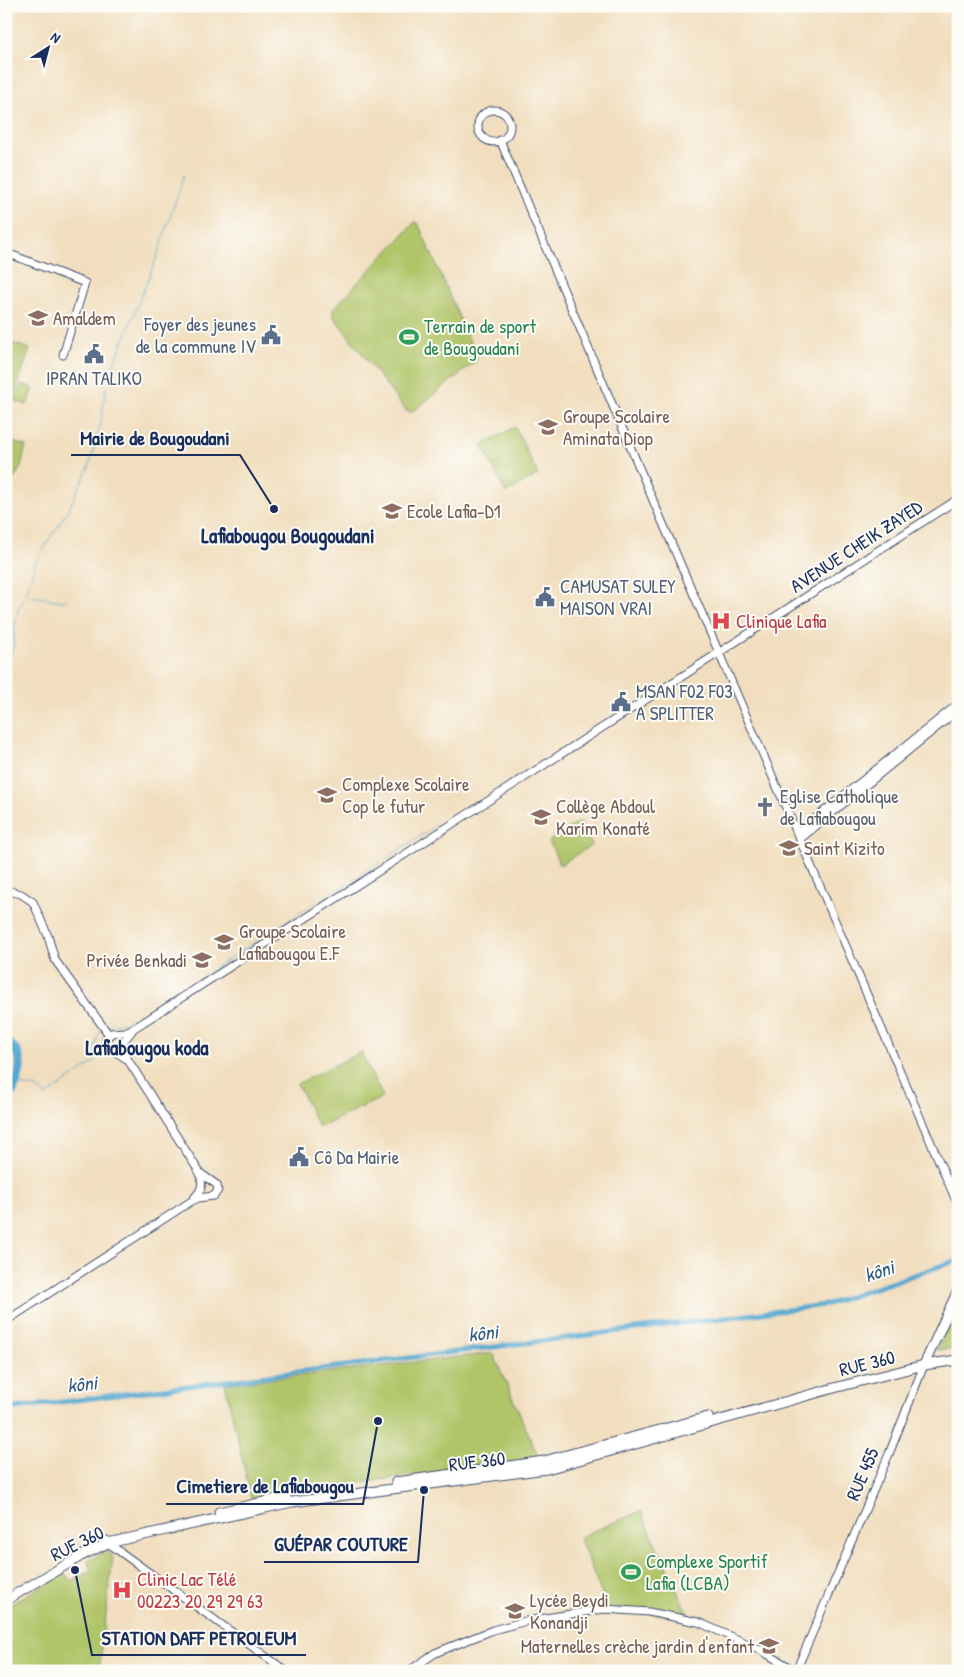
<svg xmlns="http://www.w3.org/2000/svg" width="964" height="1677" viewBox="0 0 964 1677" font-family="'Patrick Hand',sans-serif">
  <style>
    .green { fill: #b0c468; stroke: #667a63 }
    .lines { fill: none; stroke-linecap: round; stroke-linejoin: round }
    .stream { stroke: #54a8d0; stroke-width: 1 }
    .canal { stroke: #54a8d0; stroke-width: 5 }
    .river { stroke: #54a8d0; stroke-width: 9 }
    .minor-casing { stroke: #3b496c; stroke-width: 9 }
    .major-casing { stroke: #3b496c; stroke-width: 11 }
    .minor { stroke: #fff; stroke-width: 7 }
    .major { stroke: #fff; stroke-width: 9 }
    .labels { text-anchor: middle; stroke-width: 4; stroke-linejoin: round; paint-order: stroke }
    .education-label { font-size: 19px; fill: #785e54; stroke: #fdfcf7; text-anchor: start }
    .service-label { font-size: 19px; fill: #4e5e75; stroke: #fdfcf7; text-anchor: start }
    .leisure-label { font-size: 19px; fill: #27864d; stroke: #fdfcf7; text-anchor: start }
    .street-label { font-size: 19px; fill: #1b2f5e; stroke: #fdfcf7 }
    .health-label { font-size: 19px; fill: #be3a42; stroke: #fdfcf7; text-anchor: start }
    .worship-label { font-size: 19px; fill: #5b616d; stroke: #fdfcf7; text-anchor: start }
    .water-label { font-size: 20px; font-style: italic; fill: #2f5986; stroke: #fdfcf7 }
    .quarter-label { font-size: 21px; font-weight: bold; fill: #1b2f5e; stroke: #fdfcf7 }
    .leader { fill: none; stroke: #1b2f5e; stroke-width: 2 }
    .callout-dot { fill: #1b2f5e; stroke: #fdfcf7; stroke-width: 2 }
    .callout-label { font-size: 20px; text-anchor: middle; font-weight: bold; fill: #1b2f5e; stroke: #fdfcf7; stroke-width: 4; stroke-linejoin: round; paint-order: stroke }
  </style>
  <rect width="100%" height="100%" fill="#fdfcf7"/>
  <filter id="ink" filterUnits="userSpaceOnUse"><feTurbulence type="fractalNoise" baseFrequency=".02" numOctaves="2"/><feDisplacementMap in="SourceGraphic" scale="10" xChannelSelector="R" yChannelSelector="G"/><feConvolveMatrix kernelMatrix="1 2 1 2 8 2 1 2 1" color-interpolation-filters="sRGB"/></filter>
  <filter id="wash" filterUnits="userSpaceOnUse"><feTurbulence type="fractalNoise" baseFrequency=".0096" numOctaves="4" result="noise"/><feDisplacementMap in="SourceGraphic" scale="20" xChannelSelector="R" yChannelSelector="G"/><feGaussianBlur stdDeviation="1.12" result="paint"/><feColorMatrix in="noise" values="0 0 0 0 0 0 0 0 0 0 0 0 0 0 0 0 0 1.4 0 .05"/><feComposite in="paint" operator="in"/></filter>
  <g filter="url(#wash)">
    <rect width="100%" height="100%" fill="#f1debe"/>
    <g class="green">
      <polygon points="415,222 418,223 477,358 475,362 412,412 406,411 333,316 333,309"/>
      <polygon points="6,341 30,349 12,401 6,399"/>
      <polygon points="21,384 33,388 27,405 15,401"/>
      <polygon points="515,427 538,475 506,493 482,445"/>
      <polygon points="6,440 26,446 21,467 6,492"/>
      <polygon points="579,821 592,845 560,865 549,841"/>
      <polygon points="361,1052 383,1097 319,1128 297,1084"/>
      <polygon points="958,1307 958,1348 937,1350"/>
      <polygon points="493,1353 539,1458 251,1498 225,1384"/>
      <polygon points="641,1511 690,1619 607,1607 579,1537"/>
      <polygon points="105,1551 113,1557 99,1671 6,1671 6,1607 65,1573 71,1581 92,1570 88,1561"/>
    </g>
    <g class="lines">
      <g class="stream">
        <polyline points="108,379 157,257 184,175"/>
        <polyline points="26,595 62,601 67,600"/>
        <polyline points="6,671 14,644 14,631 18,610 26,595 36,561 68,510 89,467 100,427 106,388"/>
        <polyline points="6,820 8,824 6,840"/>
        <polyline points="385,859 436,826"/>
        <polyline points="353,879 381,862"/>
        <polyline points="331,894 348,883"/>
        <polyline points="320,900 328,895"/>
        <polyline points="209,972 316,903"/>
        <polyline points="175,994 206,974"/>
        <polyline points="155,1007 172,996"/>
        <polyline points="108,1027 132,1020 142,1014"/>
        <path d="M 16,1085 L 35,1087 L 46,1096 L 96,1061 C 96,1049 94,1038 102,1030"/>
      </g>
      <polyline class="canal" points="6,1409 825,1305 958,1260"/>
      <path class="river" d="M 6,1042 C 30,1056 18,1081 9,1099 L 6,1099"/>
    </g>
  </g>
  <g filter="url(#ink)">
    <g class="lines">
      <defs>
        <g id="minor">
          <circle cx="494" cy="126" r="16"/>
          <polyline points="500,140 658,512 958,1205"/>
          <polyline points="6,259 12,255 85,283 63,355"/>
          <polyline points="797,833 958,704"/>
          <polyline points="800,839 958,710"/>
          <polyline points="6,890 21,894 33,902 48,936 55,960 109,1035"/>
          <path d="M 132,1031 L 123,1042 L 124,1050 L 128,1060 L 200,1173 C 203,1185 202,1190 194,1198"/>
          <path d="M 128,1060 L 108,1047 L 106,1039 L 111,1033 L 125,1032 L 136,1027 C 408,852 680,678 952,503 L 958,498"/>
          <polyline points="6,1321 190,1202 198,1198 214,1196 218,1190 217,1185 200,1173"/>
          <polyline points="107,1540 108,1543 286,1671"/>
          <polyline points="409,1671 435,1653 493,1630 526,1621 604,1609 649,1612 698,1622 757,1648 796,1671"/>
          <polyline points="796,1671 889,1454 924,1365"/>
        </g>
        <g id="major">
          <polyline points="924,1365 958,1290"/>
          <polyline points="396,1482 544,1461 708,1417"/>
          <polyline points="219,1512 286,1497"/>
          <polyline points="6,1600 81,1556 108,1543 292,1502 547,1469 834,1388 924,1365 958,1360"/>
        </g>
      </defs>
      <use href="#minor" class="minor-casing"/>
      <use href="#major" class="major-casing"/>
      <use href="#minor" class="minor"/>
      <use href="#major" class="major"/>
    </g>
  </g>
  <defs>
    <symbol id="school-bare" viewBox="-9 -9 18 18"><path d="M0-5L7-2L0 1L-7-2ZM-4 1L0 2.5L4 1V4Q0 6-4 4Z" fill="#8d6e63" stroke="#fdfcf7" stroke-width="2.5" paint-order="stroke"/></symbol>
    <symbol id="civic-bare" viewBox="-9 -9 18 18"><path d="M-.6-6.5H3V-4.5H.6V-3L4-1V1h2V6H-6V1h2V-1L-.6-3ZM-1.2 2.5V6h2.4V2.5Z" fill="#5c6f8a" stroke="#fdfcf7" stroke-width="2.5" paint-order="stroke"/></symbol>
    <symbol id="stadium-bare" viewBox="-9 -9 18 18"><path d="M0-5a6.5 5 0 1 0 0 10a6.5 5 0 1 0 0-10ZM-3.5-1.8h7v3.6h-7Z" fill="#2e9e5b" stroke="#fdfcf7" stroke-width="2.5" paint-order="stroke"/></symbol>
    <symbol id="hospital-bare" viewBox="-9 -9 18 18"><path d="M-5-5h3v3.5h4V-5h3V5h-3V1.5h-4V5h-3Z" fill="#e0444e" stroke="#fdfcf7" stroke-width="2.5" paint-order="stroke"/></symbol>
    <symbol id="church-bare" viewBox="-9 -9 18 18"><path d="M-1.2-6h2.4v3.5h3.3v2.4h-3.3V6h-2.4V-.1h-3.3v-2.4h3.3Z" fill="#6b7280" stroke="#fdfcf7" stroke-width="2.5" paint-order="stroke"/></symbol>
  </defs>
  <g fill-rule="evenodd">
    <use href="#school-bare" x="24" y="304" width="28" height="28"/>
    <use href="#civic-bare" x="257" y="321" width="28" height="28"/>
    <use href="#stadium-bare" x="395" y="323" width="28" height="28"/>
    <use href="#civic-bare" x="80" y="340" width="28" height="28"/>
    <use href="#school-bare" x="534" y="413" width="28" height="28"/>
    <use href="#school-bare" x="378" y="497" width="28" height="28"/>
    <use href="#civic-bare" x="531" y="583" width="28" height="28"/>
    <use href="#hospital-bare" x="707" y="607" width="28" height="28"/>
    <use href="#civic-bare" x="607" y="688" width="28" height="28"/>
    <use href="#school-bare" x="313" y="781" width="28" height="28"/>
    <use href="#church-bare" x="751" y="793" width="28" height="28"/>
    <use href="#school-bare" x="527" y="803" width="28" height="28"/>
    <use href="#school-bare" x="775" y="834" width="28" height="28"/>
    <use href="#school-bare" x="210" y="928" width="28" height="28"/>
    <use href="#school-bare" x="188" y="946" width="28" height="28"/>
    <use href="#civic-bare" x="285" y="1143" width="28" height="28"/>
    <use href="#stadium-bare" x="617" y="1558" width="28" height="28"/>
    <use href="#hospital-bare" x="108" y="1576" width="28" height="28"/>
    <use href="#school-bare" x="501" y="1597" width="28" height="28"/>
    <use href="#school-bare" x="755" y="1632" width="28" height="28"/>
  </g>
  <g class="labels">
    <g class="education-label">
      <text x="53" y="325">Amaldem</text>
      <text x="563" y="423">Groupe Scolaire<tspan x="563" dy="22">Aminata Diop</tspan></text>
      <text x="407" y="518">Ecole Lafia-D1</text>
      <text x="342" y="791">Complexe Scolaire<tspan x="342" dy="22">Cop le futur</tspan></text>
      <text x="556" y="813">Collège Abdoul<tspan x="556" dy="22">Karim Konaté</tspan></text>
      <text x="804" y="855">Saint Kizito</text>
      <text x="239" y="938">Groupe Scolaire<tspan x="239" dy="22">Lafiabougou E.F</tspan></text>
      <text x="187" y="967" text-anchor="end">Privée Benkadi</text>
      <text x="530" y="1607">Lycée Beydi<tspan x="530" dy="22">Konandji</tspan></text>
      <text x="754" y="1653" text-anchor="end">Maternelles crèche jardin d'enfant</text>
    </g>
    <g class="service-label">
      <text x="256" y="331" text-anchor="end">Foyer des jeunes<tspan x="256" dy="22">de la commune IV</tspan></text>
      <text x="94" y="385" text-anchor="middle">IPRAN TALIKO</text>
      <text x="560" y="593">CAMUSAT SULEY<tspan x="560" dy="22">MAISON VRAI</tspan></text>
      <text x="636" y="698">MSAN F02 F03<tspan x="636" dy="22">A SPLITTER</tspan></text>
      <text x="314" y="1164">Cô Da Mairie</text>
    </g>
    <g class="leisure-label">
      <text x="424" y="333">Terrain de sport<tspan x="424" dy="22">de Bougoudani</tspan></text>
      <text x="646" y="1568">Complexe Sportif<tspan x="646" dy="22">Lafia (LCBA)</tspan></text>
    </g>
    <g class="street-label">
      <text transform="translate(856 546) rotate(-33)" y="7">AVENUE CHEIK ZAYED</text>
      <text transform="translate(867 1363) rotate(-14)" y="7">RUE 360</text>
      <text transform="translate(477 1461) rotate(-7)" y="7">RUE 360</text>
      <text transform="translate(862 1474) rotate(-67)" y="7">RUE 455</text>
      <text transform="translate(77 1543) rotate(-26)" y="7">RUE 360</text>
    </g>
    <g class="health-label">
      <text x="736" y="628">Clinique Lafia</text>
      <text x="137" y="1586">Clinic Lac Télé<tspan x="137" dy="22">00223 20 29 29 63</tspan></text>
    </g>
    <g class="worship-label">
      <text x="780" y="803">Eglise Catholique<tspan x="780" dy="22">de Lafiabougou</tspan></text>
    </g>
    <g class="water-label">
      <text transform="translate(879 1271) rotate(-19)" y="7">kôni</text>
      <text transform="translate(483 1333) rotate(-7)" y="7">kôni</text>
      <text transform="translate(82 1384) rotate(-7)" y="7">kôni</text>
    </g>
    <g class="quarter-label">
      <text x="288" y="543">Lafiabougou Bougoudani</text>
      <text x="147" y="1055">Lafiabougou koda</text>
    </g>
  </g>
  <path class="leader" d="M274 509L240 455H71M378 1421L363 1504H166M424 1490L418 1562H264M75 1570L92 1655H306"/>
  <g class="callout-dot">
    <circle cx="274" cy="509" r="5"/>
    <circle cx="378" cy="1421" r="5"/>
    <circle cx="424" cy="1490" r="5"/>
    <circle cx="75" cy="1570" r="5"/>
  </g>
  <g class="callout-label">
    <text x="155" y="445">Mairie de Bougoudani</text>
    <text x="265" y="1493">Cimetiere de Lafiabougou</text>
    <text x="341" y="1551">GUÉPAR COUTURE</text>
    <text x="199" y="1645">STATION DAFF PETROLEUM</text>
  </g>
  <rect width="964" height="1677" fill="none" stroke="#fdfcf7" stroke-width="25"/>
  <g transform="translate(48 48) rotate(36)" stroke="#fdfcf7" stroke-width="4" paint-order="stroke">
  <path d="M0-4L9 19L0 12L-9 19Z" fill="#1b2f5e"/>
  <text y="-8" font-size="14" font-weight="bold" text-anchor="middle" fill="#1b2f5e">N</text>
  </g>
</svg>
